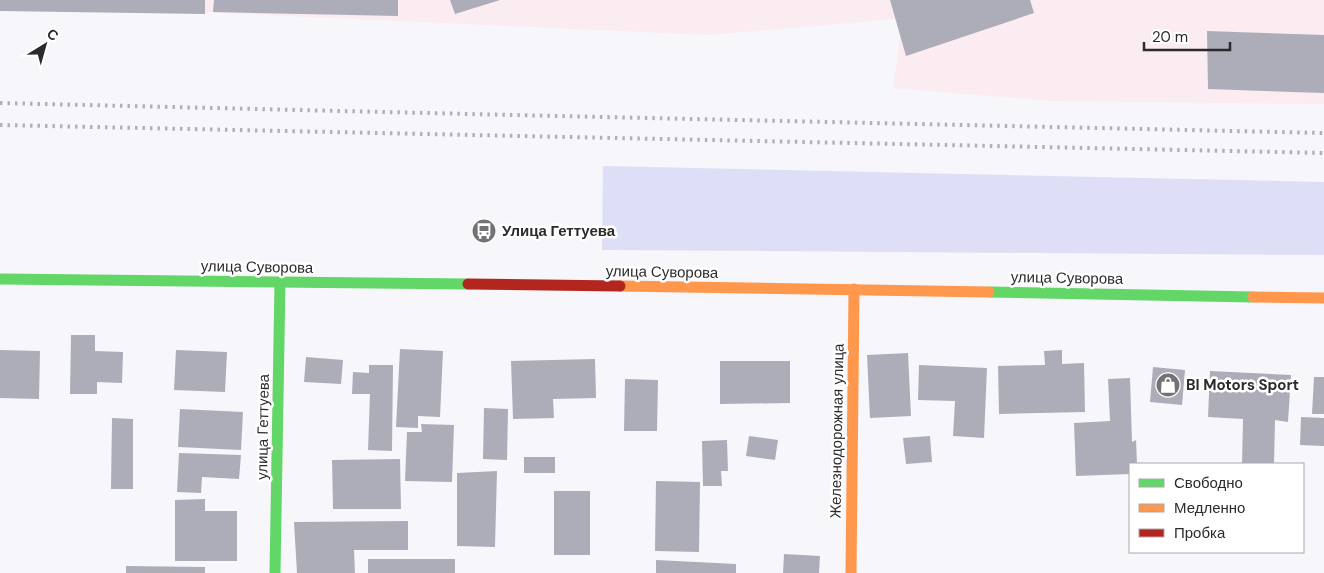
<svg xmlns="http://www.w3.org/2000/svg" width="1324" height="573" viewBox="0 0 1324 573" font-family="'DM Sans',sans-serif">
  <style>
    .industrial { fill: #faecf1 }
    .green { fill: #dedff6 }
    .building { fill: #adadba }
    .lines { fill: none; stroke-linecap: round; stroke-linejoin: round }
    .fast { stroke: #63d668; stroke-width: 11 }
    .slow { stroke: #ff974d; stroke-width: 11 }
    .jam { stroke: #b3261e; stroke-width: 11 }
    .rail { stroke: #b2b0b5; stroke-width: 4; stroke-dasharray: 2.5 5; stroke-linecap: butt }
    .labels { text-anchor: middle; stroke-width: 5; stroke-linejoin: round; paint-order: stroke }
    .poi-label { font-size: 15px; font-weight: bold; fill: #2b2b2e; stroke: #fff; text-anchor: start }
    .street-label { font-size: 15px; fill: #2b2b2e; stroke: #fff }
  </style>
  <rect width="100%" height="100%" fill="#f6f6fb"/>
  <g class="industrial">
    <polygon points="0,0 890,0 895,19 709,35 24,4"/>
    <polygon points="892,0 1324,0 1324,104 1051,101 893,88 901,30"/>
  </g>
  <polygon class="green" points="603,166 1324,182 1324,255 602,250"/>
  <g class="building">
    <polygon points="0,0 205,0 205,14 0,11"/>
    <polygon points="214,0 398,0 398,16 213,12"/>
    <polygon points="450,0 500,0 455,14"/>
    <polygon points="890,0 1030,0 1034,13 906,56"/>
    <polygon points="1207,31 1324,35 1324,93 1208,89"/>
    <polygon points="71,335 95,335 95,351 123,352 122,383 97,382 97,394 70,394"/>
    <polygon points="400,349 443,351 440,417 418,416 418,428 396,427"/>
    <polygon points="0,350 40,351 39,399 0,398"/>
    <polygon points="176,350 227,352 225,392 174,390"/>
    <polygon points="1062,350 1062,364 1084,363 1085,412 999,414 998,366 1045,365 1044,351"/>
    <polygon points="908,353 911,416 870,418 867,355"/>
    <polygon points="306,357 343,360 341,384 304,382"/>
    <polygon points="595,359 596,398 553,399 554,418 513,419 511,361"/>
    <polygon points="720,361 790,361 790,403 720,404"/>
    <polygon points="369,365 393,365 392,451 368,450 370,394 352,394 353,372 369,373"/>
    <polygon points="919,365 987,368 984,438 953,436 955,401 918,400"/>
    <polygon points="1153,367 1185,370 1182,405 1150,402"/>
    <polygon points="1210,371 1291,375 1288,422 1275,420 1274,464 1242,464 1243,419 1208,417"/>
    <polygon points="1314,377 1324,377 1324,414 1312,414"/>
    <polygon points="1130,378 1132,442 1136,440 1137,464 1130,464 1130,474 1076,476 1074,423 1110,421 1108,379"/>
    <polygon points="625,379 658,380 657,431 624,431"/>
    <polygon points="484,408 508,409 507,460 483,459"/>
    <polygon points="180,409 243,412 241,450 178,447"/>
    <polygon points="1301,417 1324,418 1324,446 1300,445"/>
    <polygon points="112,418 133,419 133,489 111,489"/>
    <polygon points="421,424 454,425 452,482 405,481 407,432 422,432"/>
    <polygon points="749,436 778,440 775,460 746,456"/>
    <polygon points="930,436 932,462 906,464 903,438"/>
    <polygon points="727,440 728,471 721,471 722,486 703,486 702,441"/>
    <polygon points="179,453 241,455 239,479 202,477 201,493 177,492"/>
    <rect x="524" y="457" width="31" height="16"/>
    <polygon points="400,459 401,509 333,509 332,460"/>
    <polygon points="497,471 495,547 457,546 457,473"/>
    <polygon points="656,481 700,482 699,552 655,551"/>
    <rect x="554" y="491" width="36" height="64"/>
    <polygon points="205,499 205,511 237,511 237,561 175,561 175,500"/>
    <polygon points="408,521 408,550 354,550 355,573 297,573 294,522"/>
    <polygon points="784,554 820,556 819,573 783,573"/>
    <rect x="368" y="559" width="87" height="14"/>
    <polygon points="656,560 736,564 736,573 656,573"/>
    <polygon points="126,566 205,567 205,573 126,573"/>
  </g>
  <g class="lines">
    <g class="fast">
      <polyline points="0,279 468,284"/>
      <polyline points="989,292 1253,297"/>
      <polyline points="275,573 280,282"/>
    </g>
    <g class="slow">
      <polyline points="620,286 989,292"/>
      <polyline points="1253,297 1324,298"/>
      <polyline points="851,573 854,289"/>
    </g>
    <polyline class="jam" points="468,284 620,286"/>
    <g class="rail">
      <polyline points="0,103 512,115 1324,133"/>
      <polyline points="0,125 1324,153"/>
    </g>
  </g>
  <defs>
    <symbol id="bus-disc" viewBox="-11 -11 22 22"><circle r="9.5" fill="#727276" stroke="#fff"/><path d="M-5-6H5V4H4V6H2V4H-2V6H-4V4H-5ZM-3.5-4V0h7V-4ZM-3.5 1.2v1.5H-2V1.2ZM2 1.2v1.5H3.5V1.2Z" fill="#fff"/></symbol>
    <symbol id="shop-disc" viewBox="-11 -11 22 22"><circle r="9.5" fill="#727276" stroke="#fff"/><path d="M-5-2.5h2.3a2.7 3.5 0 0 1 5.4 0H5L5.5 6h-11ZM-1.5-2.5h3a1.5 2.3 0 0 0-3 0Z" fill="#fff"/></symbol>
  </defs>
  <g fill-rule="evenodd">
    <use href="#bus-disc" x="470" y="217" width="28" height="28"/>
    <use href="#shop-disc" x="1154" y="371" width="28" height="28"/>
  </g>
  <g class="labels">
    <g class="poi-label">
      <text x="502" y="236">Улица Геттуева</text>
      <text x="1186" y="390">BI Motors Sport</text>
    </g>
    <g class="street-label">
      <text transform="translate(257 267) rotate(1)" y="5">улица Суворова</text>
      <text transform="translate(662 272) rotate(1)" y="5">улица Суворова</text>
      <text transform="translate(1067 278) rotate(1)" y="5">улица Суворова</text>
      <text transform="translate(263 427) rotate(-89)" y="5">улица Геттуева</text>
      <text transform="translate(837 431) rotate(-89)" y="5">Железнодорожная улица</text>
    </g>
  </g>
  <rect x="1129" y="463" width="175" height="90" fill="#ffffff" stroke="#aaaaab"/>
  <rect x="1139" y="479" width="25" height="8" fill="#63d668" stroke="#aaaaab"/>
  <text x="1174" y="488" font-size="15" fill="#2b2b2e">Свободно</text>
  <rect x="1139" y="504" width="25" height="8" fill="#ff974d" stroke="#aaaaab"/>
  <text x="1174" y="513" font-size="15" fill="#2b2b2e">Медленно</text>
  <rect x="1139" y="529" width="25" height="8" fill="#b3261e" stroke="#aaaaab"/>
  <text x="1174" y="538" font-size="15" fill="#2b2b2e">Пробка</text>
  <g transform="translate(45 45) rotate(37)" stroke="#ffffff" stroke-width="4" paint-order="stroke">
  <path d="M0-4L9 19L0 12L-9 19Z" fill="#2b2b2e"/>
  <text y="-8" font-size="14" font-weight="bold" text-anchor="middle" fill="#2b2b2e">С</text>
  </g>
  <path d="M1144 42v8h86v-8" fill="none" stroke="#2b2b2e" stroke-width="2.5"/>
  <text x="1152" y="42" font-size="15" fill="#2b2b2e" stroke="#ffffff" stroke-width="4" paint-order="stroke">20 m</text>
</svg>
